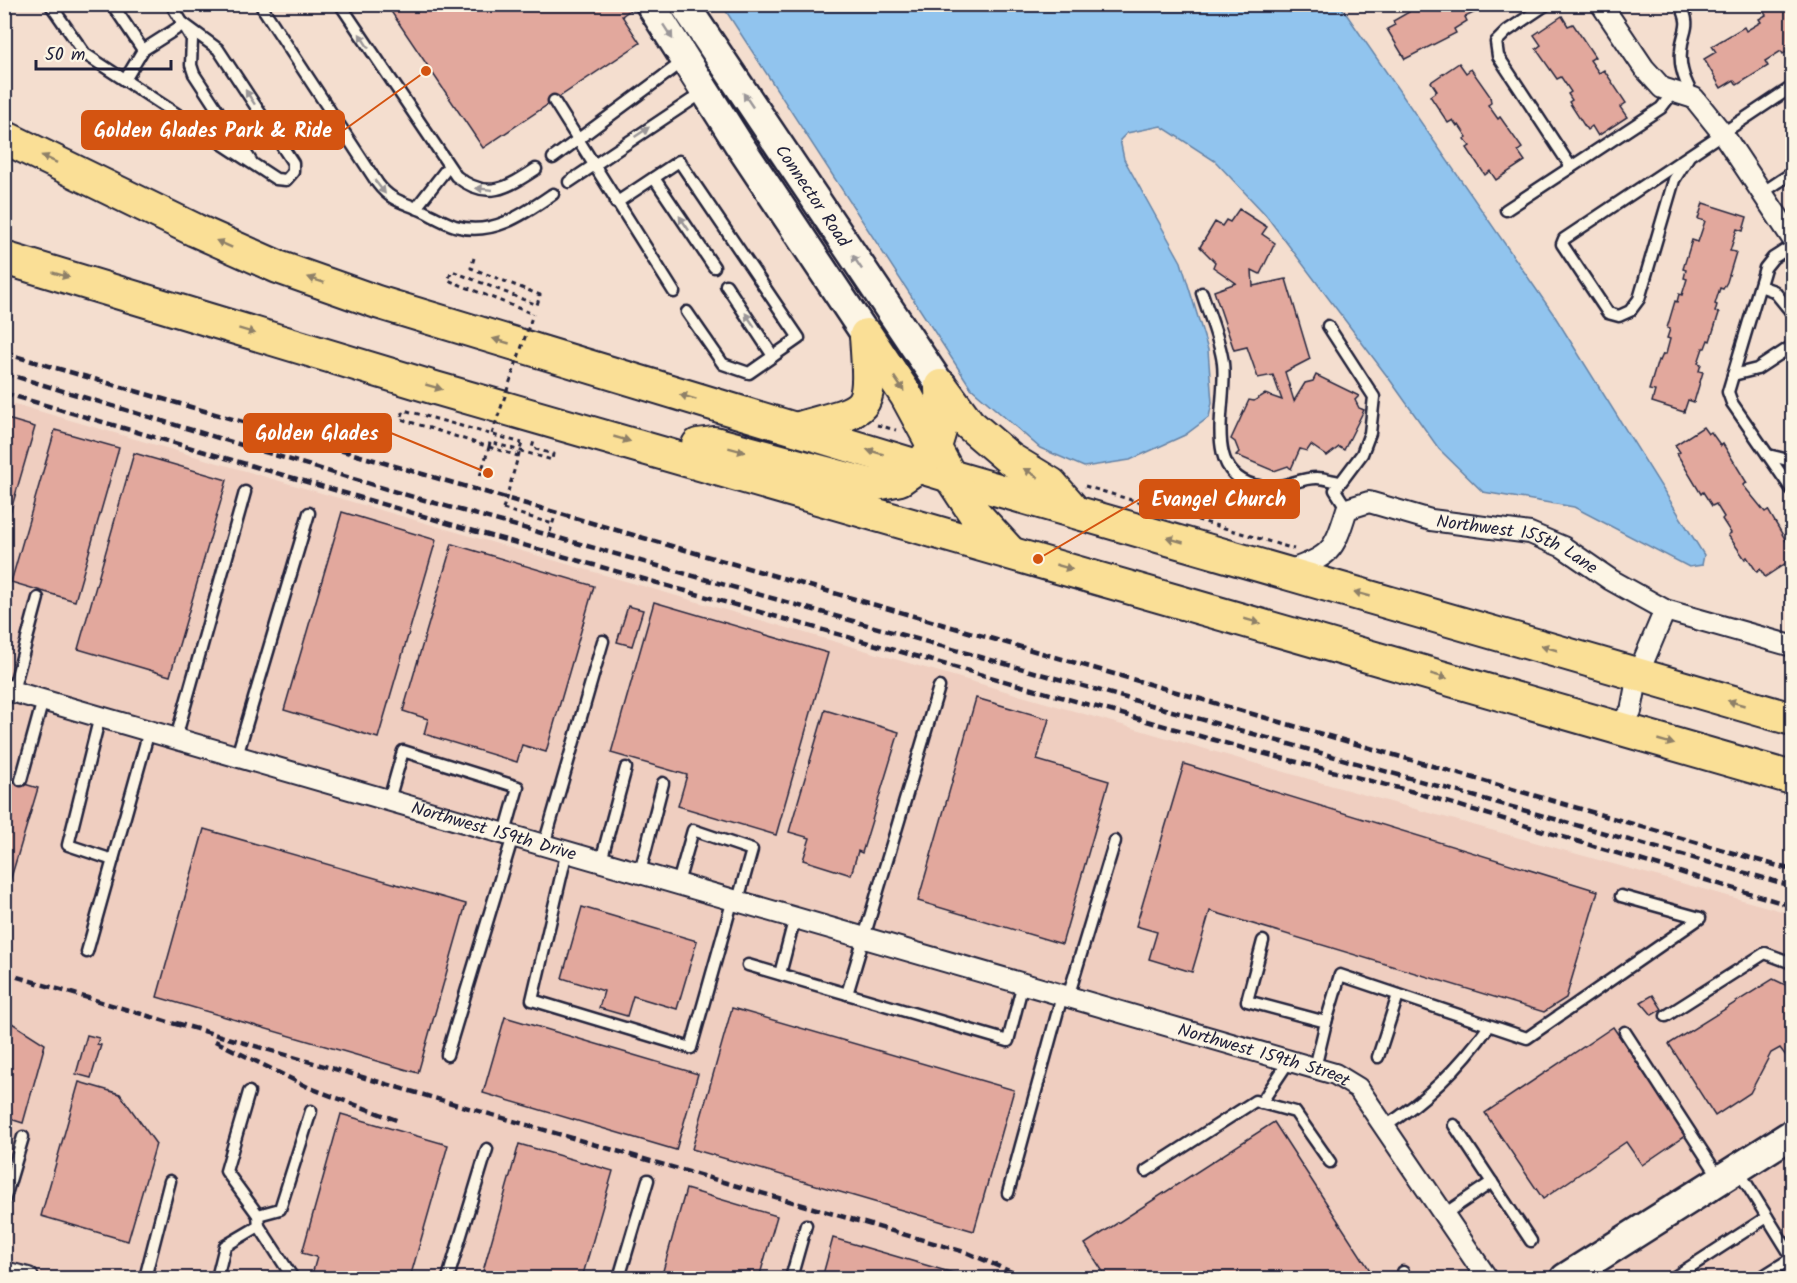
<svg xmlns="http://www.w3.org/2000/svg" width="1797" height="1283" viewBox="0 0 1797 1283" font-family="Kalam,sans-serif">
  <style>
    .built { fill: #efcec0 }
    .water { fill: #91c4ee; stroke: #6583a6; stroke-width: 1.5 }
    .building { fill: #e2a89d; stroke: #22223b; stroke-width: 1.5 }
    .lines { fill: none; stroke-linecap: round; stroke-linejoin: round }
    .lane-casing { stroke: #22223b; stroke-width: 15 }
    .street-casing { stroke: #22223b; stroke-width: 24 }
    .secondary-casing { stroke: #22223b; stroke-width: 33 }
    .primary-casing { stroke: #22223b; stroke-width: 36 }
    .path { stroke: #22223b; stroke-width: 3; stroke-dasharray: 4.5 4.5; stroke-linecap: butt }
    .lane { stroke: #fcf5e5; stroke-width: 10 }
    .street { stroke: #fcf5e5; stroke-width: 20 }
    .secondary { stroke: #fcf5e5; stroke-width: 28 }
    .primary { stroke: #fadf96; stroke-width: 32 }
    .rail { stroke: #22223b; stroke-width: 4.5; stroke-dasharray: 9 4.5; stroke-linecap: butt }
    .path-bridge { stroke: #22223b; stroke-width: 3; stroke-dasharray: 4.5 4.5; stroke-linecap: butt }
    .oneway { fill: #9a9698 }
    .oneway2 { fill: #8e8068 }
    .labels { text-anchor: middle; stroke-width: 5; stroke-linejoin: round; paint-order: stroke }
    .street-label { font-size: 18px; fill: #22223b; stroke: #fcf5e5 }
    .leader { fill: none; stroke: #d45411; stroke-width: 2 }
    .callout-dot { fill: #d45411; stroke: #fcf5e5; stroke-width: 2 }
    .callout { fill: #d45411; stroke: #d45411; stroke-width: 2 }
    .callout-label { font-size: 20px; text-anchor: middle; font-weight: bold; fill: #fff }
  </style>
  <rect width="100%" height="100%" fill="#f4decf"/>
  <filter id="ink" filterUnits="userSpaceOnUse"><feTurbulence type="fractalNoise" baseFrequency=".0167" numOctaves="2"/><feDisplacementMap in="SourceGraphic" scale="12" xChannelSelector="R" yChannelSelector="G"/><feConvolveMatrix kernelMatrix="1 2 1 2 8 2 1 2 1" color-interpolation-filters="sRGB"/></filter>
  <g filter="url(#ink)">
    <polygon class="built" points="4,401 1333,786 1792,914 1792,1278 5,1278"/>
    <polygon class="water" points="722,5 1340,5 1554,315 1704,555 1702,565 1689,567 1574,507 1483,492 1439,449 1390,380 1265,214 1215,161 1161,126 1127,133 1120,140 1124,159 1181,262 1208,350 1212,403 1209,417 1185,435 1130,460 1084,467 1040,448 971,388"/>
    <g class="building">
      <polygon points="386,4 633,4 634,7 622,16 640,43 483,148"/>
      <polygon points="1412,4 1492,4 1465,17 1467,21 1454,29 1456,33 1405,59 1387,29 1395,25 1393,21 1409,12 1406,7"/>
      <polygon points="1776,4 1792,4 1792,48 1783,54 1781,51 1765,61 1768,66 1737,85 1734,80 1721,88 1704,59 1716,52 1712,46 1744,27 1746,31 1761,22 1759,19 1766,15 1764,12"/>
      <polygon points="1562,16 1568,26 1573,24 1595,57 1590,60 1599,73 1604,70 1626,103 1620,107 1627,117 1598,136 1592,126 1587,130 1569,102 1572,100 1568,94 1571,92 1561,77 1557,79 1536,49 1541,45 1534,35"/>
      <polygon points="1459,63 1466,73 1471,69 1490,96 1491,103 1488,105 1498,119 1500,117 1522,148 1518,151 1525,161 1496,180 1490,171 1485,175 1467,148 1470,146 1464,139 1467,137 1459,125 1457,126 1453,120 1448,123 1430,96 1437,91 1431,82"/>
      <polygon points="1703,203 1747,217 1743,231 1737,229 1730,251 1736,252 1727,282 1723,289 1720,288 1715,304 1717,305 1715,312 1719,313 1710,341 1708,340 1705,348 1703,348 1698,363 1701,364 1699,371 1703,372 1694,402 1688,400 1684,412 1652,402 1655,391 1649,390 1658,360 1660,361 1663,354 1666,354 1670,339 1667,338 1670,329 1667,328 1675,301 1677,302 1679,294 1682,295 1687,279 1684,278 1686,270 1683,269 1692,240 1698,242 1705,221 1698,219"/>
      <polygon points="1239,209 1267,227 1262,234 1275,243 1260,274 1252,270 1253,286 1286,279 1310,359 1285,372 1294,401 1305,383 1313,381 1316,375 1359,396 1355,400 1359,408 1364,410 1344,450 1339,447 1327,456 1311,445 1307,451 1300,449 1291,469 1288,466 1274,471 1236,455 1239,452 1235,442 1231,439 1249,400 1254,401 1265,394 1282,400 1273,375 1258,378 1247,347 1234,350 1214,291 1236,283 1213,267 1215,262 1200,247 1215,222 1222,226 1226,220 1230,222"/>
      <polygon points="4,418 35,427 4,534"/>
      <polygon points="1703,427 1708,434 1711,432 1721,446 1723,444 1747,483 1743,485 1765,512 1768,510 1791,549 1787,552 1792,559 1765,577 1760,569 1757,572 1747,557 1745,559 1728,535 1731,533 1722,519 1724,517 1716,504 1712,506 1703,492 1701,494 1677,454 1680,452 1675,445"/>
      <polygon points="55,430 119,448 75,601 11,582"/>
      <polygon points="134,453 227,480 170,676 78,649"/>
      <polygon points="342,512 436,540 378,738 284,710"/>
      <polygon points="452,544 594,586 546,752 522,745 517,762 424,734 428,719 403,711"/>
      <polygon points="654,602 828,653 776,835 678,806 687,775 611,753"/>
      <polygon points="628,606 643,610 632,646 617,642"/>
      <polygon points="976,698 1049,719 1037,760 1109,781 1062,944 918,901"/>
      <polygon points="825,710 899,732 862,853 858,851 851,875 803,860 810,838 789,832"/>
      <polygon points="1184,764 1598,891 1566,998 1544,1012 1210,911 1192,972 1149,959 1157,932 1136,926"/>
      <polygon points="4,778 38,788 4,901"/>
      <polygon points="204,829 466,904 418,1073 157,997"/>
      <polygon points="582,907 697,941 677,1009 633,996 627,1016 599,1008 604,991 562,978"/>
      <polygon points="1773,979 1792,988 1792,1064 1780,1048 1771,1053 1750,1093 1715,1116 1669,1044"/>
      <polygon points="1653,995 1662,1009 1652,1015 1641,1002"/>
      <polygon points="732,1008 1014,1090 974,1231 692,1149"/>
      <polygon points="505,1017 698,1074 676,1150 483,1093"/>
      <polygon points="4,1018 45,1044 23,1123 4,1117"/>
      <polygon points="1613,1027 1686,1135 1642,1165 1626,1142 1543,1199 1485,1113"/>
      <polygon points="87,1035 99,1038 97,1044 101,1045 91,1078 76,1074"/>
      <polygon points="79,1082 120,1094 156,1144 128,1241 41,1216"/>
      <polygon points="341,1114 448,1145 410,1278 311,1278 317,1257 302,1253"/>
      <polygon points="1274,1122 1375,1278 1107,1278 1085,1244"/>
      <polygon points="519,1144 613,1171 582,1278 481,1278"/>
      <polygon points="686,1189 777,1216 759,1278 661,1278"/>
      <polygon points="833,1238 953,1273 962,1278 822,1278"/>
    </g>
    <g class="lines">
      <defs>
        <g id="lane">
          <polyline points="50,4 85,54 276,179 286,180 293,172 293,163 218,49 184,24"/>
          <polyline points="112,4 143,50"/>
          <polyline points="171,4 192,39 191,65 194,74 251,161"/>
          <path d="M 260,4 L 378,184 C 391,201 403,202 421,210 C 432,215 443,222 455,226 C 492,237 524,214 553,194"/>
          <path d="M 340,4 L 456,176 C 487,201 507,188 536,169"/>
          <polyline points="1547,4 1507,31 1496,42 1498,56 1571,167"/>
          <path d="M 1680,4 C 1693,28 1682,30 1681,51 C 1679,69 1686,83 1694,98"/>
          <polyline points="125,80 143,50 184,24"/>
          <polyline points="554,101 674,292"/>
          <polyline points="1689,156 1674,180 1639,299 1630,311 1619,316 1608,313 1562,244 1564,239 1792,87"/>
          <polyline points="553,158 685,60"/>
          <polyline points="654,178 714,267"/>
          <polyline points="569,182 705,91"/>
          <polyline points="1762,193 1792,173"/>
          <polyline points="616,203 679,161 799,338 749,373 723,364 687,312"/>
          <polyline points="416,208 448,167"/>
          <polyline points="1506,210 1661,108 1674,91"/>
          <polyline points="1792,246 1773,258 1765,268 1728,392 1732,403 1792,490"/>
          <polyline points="726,285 773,356"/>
          <polyline points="1760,286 1774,291 1792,313"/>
          <path d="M 1202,293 C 1209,315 1220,340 1223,363 C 1228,402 1201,471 1254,485 C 1284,492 1294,478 1317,478 C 1324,478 1333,481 1340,482"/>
          <polyline points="1328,326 1374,397 1370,433 1362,454 1335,490 1347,509"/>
          <polyline points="1733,375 1757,369 1792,346"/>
          <polyline points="1768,455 1792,461"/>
          <polyline points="13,691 38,598"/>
          <polyline points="100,716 68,845 113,860"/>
          <polyline points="176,738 245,492"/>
          <polyline points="237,756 309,513"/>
          <polyline points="21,780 43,700"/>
          <polyline points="389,800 403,751 518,787 505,833"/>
          <polyline points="544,845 603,641"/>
          <polyline points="567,851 532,1000 691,1048 733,899"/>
          <polyline points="601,861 626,768"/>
          <polyline points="640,872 663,783"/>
          <polyline points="678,883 693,830 752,850 738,900"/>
          <polyline points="1263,941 1247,1001 1326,1022 1315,1068"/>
          <polyline points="87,952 149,731"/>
          <polyline points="748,965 1008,1041 1023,983"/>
          <polyline points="780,974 795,917"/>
          <polyline points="847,994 939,687"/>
          <polyline points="1068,997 1115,841"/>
          <polyline points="1666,1016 1765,953 1792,963"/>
          <polyline points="1326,1022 1340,975 1527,1038 1700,918 1621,896"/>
          <polyline points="1625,1032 1719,1177"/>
          <polyline points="447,1055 513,836"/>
          <polyline points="1378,1057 1398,995"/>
          <polyline points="249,1092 226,1171 258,1215 259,1226 293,1278"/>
          <polyline points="1261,1103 1289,1061"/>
          <polyline points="1454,1125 1531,1241"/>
          <path d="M 1384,1127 C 1425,1101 1461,1066 1489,1026"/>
          <polyline points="1738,1170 1792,1257"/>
          <polyline points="1146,1171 1255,1101 1295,1112 1330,1162"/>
          <polyline points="1008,1193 1062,996"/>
          <polyline points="4,1201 23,1137"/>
          <polyline points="258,1215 280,1209 311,1111"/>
          <polyline points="1443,1215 1492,1182"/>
          <polyline points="1403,1272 1406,1278"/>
          <polyline points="145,1278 170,1181"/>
          <polyline points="217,1278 225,1246 259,1226"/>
          <polyline points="448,1278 487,1149"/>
          <polyline points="619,1278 648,1180"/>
          <polyline points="791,1278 806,1225"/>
          <polyline points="1673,1278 1767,1217"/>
          <polyline points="1760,1278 1792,1258"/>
        </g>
        <g id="street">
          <polyline points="1601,4 1644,68 1662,88 1694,98 1723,134 1792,238"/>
          <path id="s1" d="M 1286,572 C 1331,555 1333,554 1347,509 L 1369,502 L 1431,520 L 1530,533 L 1563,547 L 1611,580 L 1665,610 L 1792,646"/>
          <path id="s2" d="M 4,689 L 1335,1074 L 1358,1088 L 1487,1278"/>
          <polyline points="1617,727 1631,711 1638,674 1665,610"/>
          <polyline points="4,1272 28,1278"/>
        </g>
        <g id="secondary">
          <polyline points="650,4 738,143 866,335"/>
          <path id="s3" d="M 684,4 L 941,386"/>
          <polyline points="1565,1278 1792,1134"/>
        </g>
        <g id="primary">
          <polyline points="4,137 195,230 278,267 377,302 950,476 1792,719"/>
          <polyline points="4,258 435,388 1792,778"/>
          <polyline points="866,335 906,395 950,476 975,514 1008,550"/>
          <polyline points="941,386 969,424 1010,459 1051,484 1071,507"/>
          <path d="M 796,429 C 870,407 872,418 866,336"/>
          <polyline points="698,445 714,443 871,485 900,479 920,465 935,447 942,424 941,386"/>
        </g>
      </defs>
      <use href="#lane" class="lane-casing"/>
      <use href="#street" class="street-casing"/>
      <use href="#secondary" class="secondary-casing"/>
      <use href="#primary" class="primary-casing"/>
      <g class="path">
        <polyline points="474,258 471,268 540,295 537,305 452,271 448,280 533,314"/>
        <polyline points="877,425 896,430"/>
        <polyline points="489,447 490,442 552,460 553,454 532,448 534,441"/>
        <polyline points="489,447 518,456"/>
        <polyline points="480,476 489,447 401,419 404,410 522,443"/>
        <polyline points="1085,486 1294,549"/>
        <polyline points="503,509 553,524"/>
        <polyline points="550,532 555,516"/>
      </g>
      <use href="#lane" class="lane"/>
      <use href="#street" class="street"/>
      <use href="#secondary" class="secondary"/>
      <use href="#primary" class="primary"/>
      <g class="rail">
        <polyline points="4,353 1792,870"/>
        <polyline points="4,373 403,494 1792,886"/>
        <polyline points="4,393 474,531 947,665 1250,750 1414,792 1792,906"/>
        <polyline points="4,973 182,1026"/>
        <polyline points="176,1023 968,1253 1025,1278"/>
        <polyline points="215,1041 310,1088 399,1121"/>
      </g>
      <g class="path-bridge">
        <polyline points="492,434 533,314"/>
        <polyline points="503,509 522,443"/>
      </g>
    </g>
    <defs><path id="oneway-solid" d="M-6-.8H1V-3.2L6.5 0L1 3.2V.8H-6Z" transform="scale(1.5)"/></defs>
    <g class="oneway">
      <use href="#oneway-solid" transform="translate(668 32) rotate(57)"/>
      <use href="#oneway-solid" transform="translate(364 41) rotate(-123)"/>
      <use href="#oneway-solid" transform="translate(250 97) rotate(-123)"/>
      <use href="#oneway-solid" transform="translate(748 100) rotate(-124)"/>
      <use href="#oneway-solid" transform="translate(642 132) rotate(-34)"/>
      <use href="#oneway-solid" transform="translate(380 187) rotate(52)"/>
      <use href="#oneway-solid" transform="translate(484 189) rotate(-174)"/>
      <use href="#oneway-solid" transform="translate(684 223) rotate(-124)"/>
      <use href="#oneway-solid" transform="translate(857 262) rotate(-124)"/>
      <use href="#oneway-solid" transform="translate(750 320) rotate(-124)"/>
    </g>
    <g class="oneway2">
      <use href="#oneway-solid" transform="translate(49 159) rotate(-154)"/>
      <use href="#oneway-solid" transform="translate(224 244) rotate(-156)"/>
      <use href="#oneway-solid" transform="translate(61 275) rotate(17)"/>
      <use href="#oneway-solid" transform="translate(316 280) rotate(-161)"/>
      <use href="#oneway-solid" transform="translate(247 331) rotate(17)"/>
      <use href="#oneway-solid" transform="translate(501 341) rotate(-164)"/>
      <use href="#oneway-solid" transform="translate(899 384) rotate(56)"/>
      <use href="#oneway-solid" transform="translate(434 387) rotate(16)"/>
      <use href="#oneway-solid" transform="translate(688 397) rotate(-163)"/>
      <use href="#oneway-solid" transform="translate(622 439) rotate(16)"/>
      <use href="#oneway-solid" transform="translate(737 450) rotate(15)"/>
      <use href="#oneway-solid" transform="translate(875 452) rotate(-164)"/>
      <use href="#oneway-solid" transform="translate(1031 473) rotate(-149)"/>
      <use href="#oneway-solid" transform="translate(1175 540) rotate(-164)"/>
      <use href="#oneway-solid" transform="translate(1064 567) rotate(16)"/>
      <use href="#oneway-solid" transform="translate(1362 594) rotate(-164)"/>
      <use href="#oneway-solid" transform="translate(1252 621) rotate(16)"/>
      <use href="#oneway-solid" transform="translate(1549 648) rotate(-164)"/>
      <use href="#oneway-solid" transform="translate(1439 676) rotate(16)"/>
      <use href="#oneway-solid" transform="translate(1736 703) rotate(-164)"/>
      <use href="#oneway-solid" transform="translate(1666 742) rotate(16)"/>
    </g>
  </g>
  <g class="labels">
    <g class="street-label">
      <text dy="6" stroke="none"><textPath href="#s3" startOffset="231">Connector Road</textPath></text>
      <text dy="6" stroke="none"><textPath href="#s1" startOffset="272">Northwest 155th Lane</textPath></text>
      <text dy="6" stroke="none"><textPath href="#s2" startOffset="510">Northwest 159th Drive</textPath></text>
      <text dy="6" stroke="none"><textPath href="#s2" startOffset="1312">Northwest 159th Street</textPath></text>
    </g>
  </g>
  <path class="leader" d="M426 71L344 130M488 473L391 433M1038 559L1140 499"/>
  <g class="callout-dot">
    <circle cx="426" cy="71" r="6"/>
    <circle cx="488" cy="473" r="6"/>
    <circle cx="1038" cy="559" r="6"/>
  </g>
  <g class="callout">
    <rect x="82" y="111" width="262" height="38" rx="6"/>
    <rect x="244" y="414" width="147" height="38" rx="6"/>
    <rect x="1140" y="480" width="159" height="38" rx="6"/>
  </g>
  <g class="callout-label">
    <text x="213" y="137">Golden Glades Park &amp; Ride</text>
    <text x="317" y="440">Golden Glades</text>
    <text x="1219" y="506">Evangel Church</text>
  </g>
  <rect width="1797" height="1283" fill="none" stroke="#fcf5e5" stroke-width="24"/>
  <rect x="12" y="12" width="1773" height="1259" fill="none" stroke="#22223b" stroke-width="2" filter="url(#ink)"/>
  <path d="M36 60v9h135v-9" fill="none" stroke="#22223b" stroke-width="3"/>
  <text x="45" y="60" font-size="18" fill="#22223b" stroke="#fcf5e5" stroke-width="4.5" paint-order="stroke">50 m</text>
</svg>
